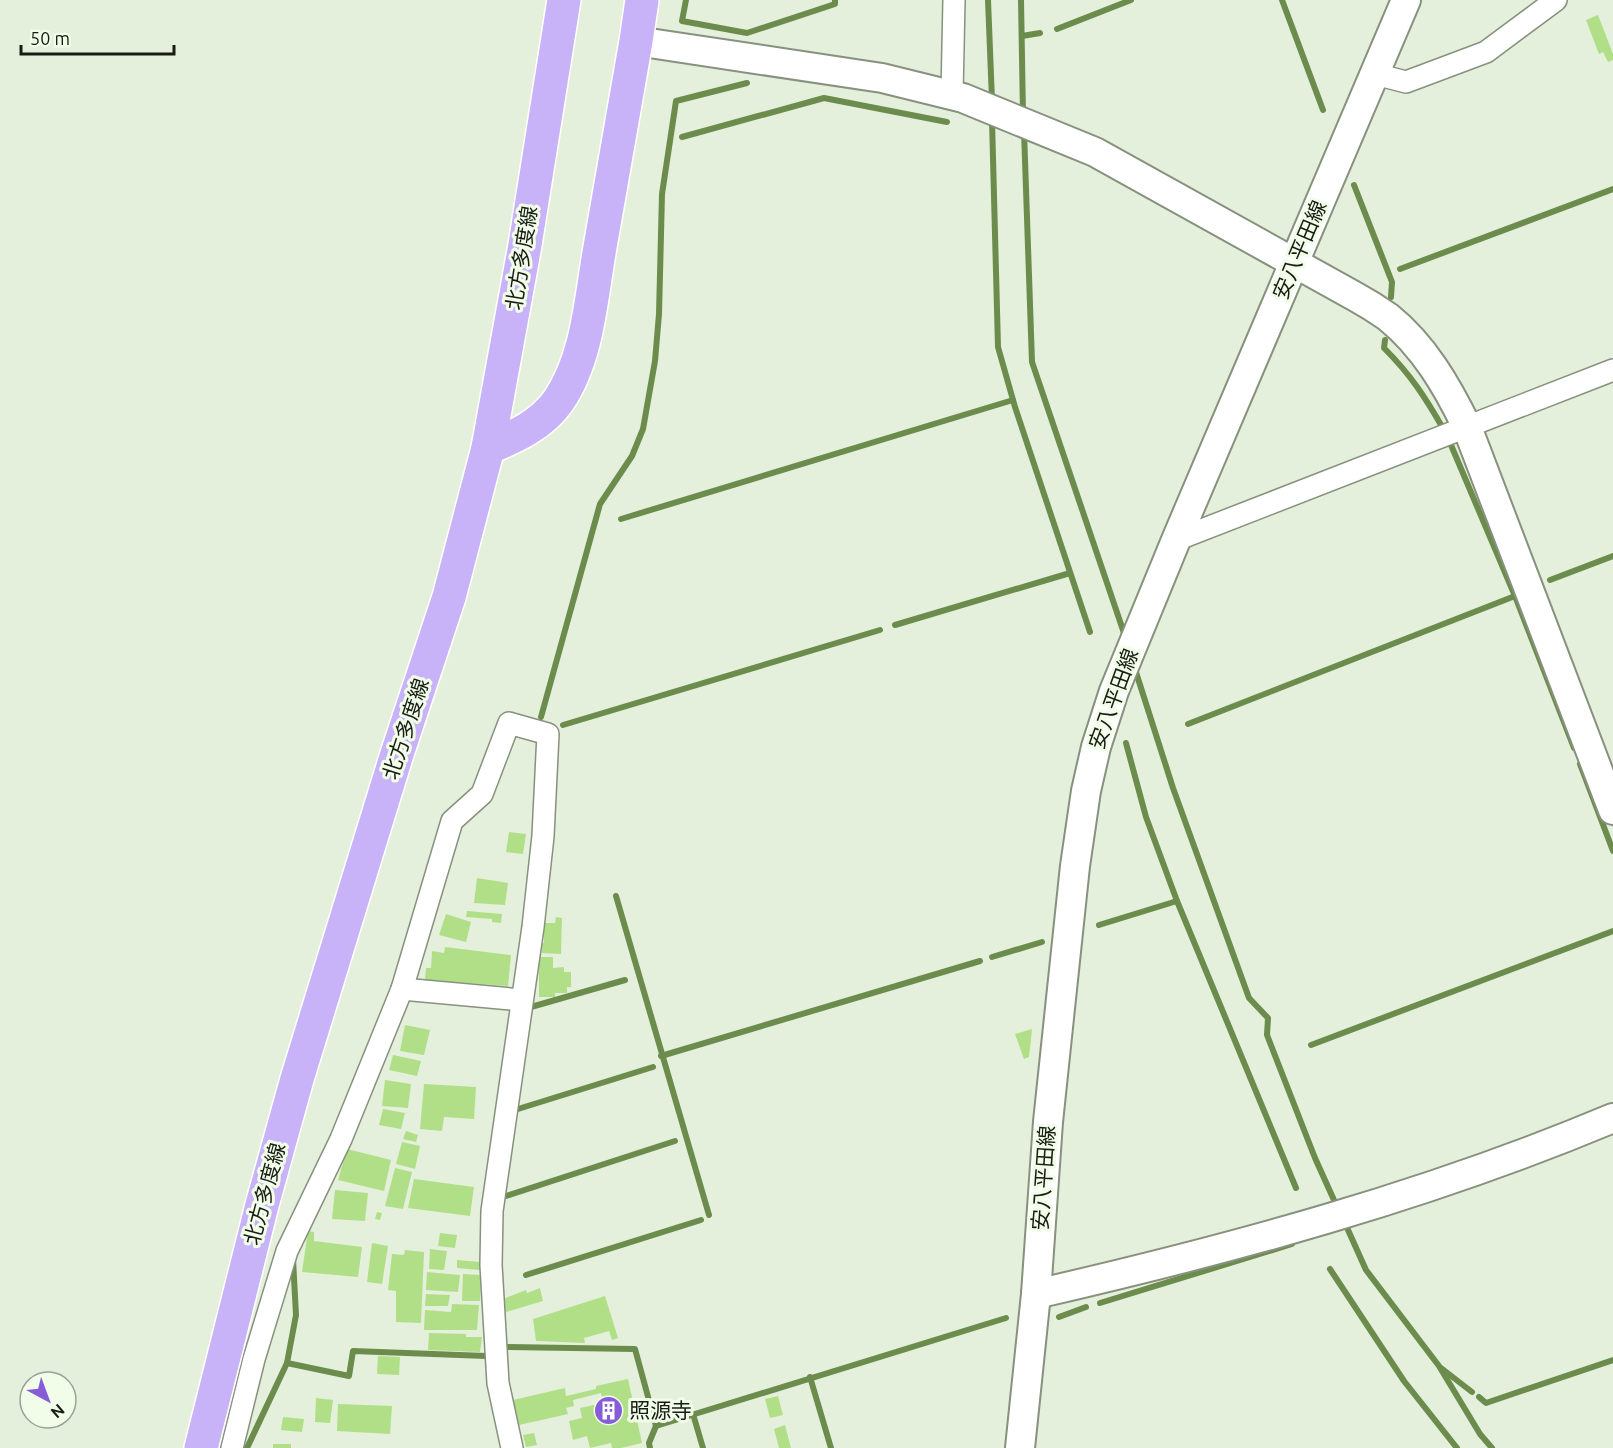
<svg xmlns="http://www.w3.org/2000/svg" width="1613" height="1448" viewBox="0 0 1613 1448" font-family="Ubuntu,'Noto Sans JP',sans-serif">
  <style>
    .lines { fill: none; stroke-linecap: round; stroke-linejoin: round }
    .stream { stroke: #6c8c4d; stroke-width: 6 }
    .building { fill: #b1df88 }
    .street-casing { stroke: #87917e; stroke-width: 24 }
    .secondary-casing { stroke: #87917e; stroke-width: 32 }
    .primary-casing { stroke: #fff; stroke-width: 36 }
    .street { stroke: #fff; stroke-width: 21 }
    .secondary { stroke: #fff; stroke-width: 28 }
    .primary { stroke: #c8b2f8; stroke-width: 33 }
    .labels { text-anchor: middle; stroke-width: 6; stroke-linejoin: round; paint-order: stroke }
    .street-label { font-size: 21px; fill: #181c14; stroke: #f1fde8 }
    .poi-label { font-size: 21px; fill: #181c14; stroke: #f1fde8; text-anchor: start }
  </style>
  <rect width="100%" height="100%" fill="#e4f0db"/>
  <g class="lines">
    <g class="stream">
      <polyline points="686,0 682,21 747,33 835,4 835,0"/>
      <polyline points="988,0 992,100"/>
      <polyline points="1021,0 1023,115"/>
      <polyline points="1282,0 1323,110"/>
      <polyline points="1057,29 1131,0"/>
      <polyline points="1022,36 1040,33"/>
      <polyline points="992,120 998,347 1015,407 1090,632"/>
      <polyline points="1024,131 1032,362 1126,639"/>
      <polyline points="682,137 824,98 947,122"/>
      <polyline points="1354,185 1392,282 1391,297"/>
      <polyline points="1400,269 1613,189"/>
      <path d="M 1385,340 L 1384,348 C 1411,375 1425,397 1444,430"/>
      <polyline points="1451,445 1515,596 1574,748"/>
      <polyline points="621,519 1013,400"/>
      <polyline points="1550,580 1613,556"/>
      <polyline points="895,625 1070,573"/>
      <polyline points="1134,666 1173,788 1249,998 1268,1018 1267,1035 1315,1158 1338,1209"/>
      <polyline points="541,717 600,504 632,456 643,429 655,361 659,314 662,194 676,101 747,83"/>
      <polyline points="1188,724 1515,596"/>
      <polyline points="563,725 880,630"/>
      <polyline points="1126,743 1146,817 1177,901 1296,1188"/>
      <polyline points="1580,764 1613,851"/>
      <polyline points="616,896 709,1215"/>
      <polyline points="1099,925 1177,901"/>
      <polyline points="992,957 1042,942"/>
      <polyline points="531,1007 625,980"/>
      <polyline points="1311,1045 1613,931"/>
      <polyline points="661,1056 980,961"/>
      <polyline points="518,1109 653,1067"/>
      <polyline points="506,1196 675,1141"/>
      <polyline points="1344,1221 1366,1270 1439,1366 1480,1434 1492,1448"/>
      <polyline points="1330,1269 1404,1381 1457,1448"/>
      <polyline points="526,1275 701,1220"/>
      <polyline points="1100,1303 1292,1244"/>
      <polyline points="1059,1317 1086,1307"/>
      <polyline points="508,1347 635,1349 656,1426 1006,1318"/>
      <polyline points="287,1363 296,1315 293,1259"/>
      <polyline points="1441,1368 1472,1392"/>
      <polyline points="810,1377 831,1448"/>
      <polyline points="1479,1397 1486,1403 1613,1360"/>
      <polyline points="693,1414 703,1448"/>
      <polyline points="247,1448 287,1363 349,1376 353,1351 486,1356"/>
      <polyline points="650,1448 649,1443 656,1426"/>
    </g>
  </g>
  <g class="building">
    <polygon points="1598,15 1613,54 1613,60 1608,62 1603,52 1599,54 1586,20"/>
    <polygon points="509,832 526,834 523,854 506,852"/>
    <polygon points="477,878 508,883 505,905 474,903"/>
    <polygon points="467,911 502,914 501,923 492,922 492,919 466,917"/>
    <polygon points="446,914 471,922 466,942 439,935"/>
    <polygon points="556,917 562,918 561,954 542,953 542,943 544,943 544,923 555,923"/>
    <polygon points="445,947 511,955 508,986 425,980 426,968 431,968 432,951 444,953"/>
    <polygon points="539,957 553,957 553,968 564,967 564,972 571,972 571,987 567,987 567,993 555,993 555,997 539,997"/>
    <polygon points="405,1025 430,1030 424,1055 400,1051"/>
    <polygon points="1032,1029 1029,1057 1024,1059 1015,1034"/>
    <polygon points="393,1055 421,1061 417,1076 389,1070"/>
    <polygon points="385,1080 411,1084 408,1108 382,1106"/>
    <polygon points="424,1084 476,1087 474,1119 444,1117 442,1131 420,1129"/>
    <polygon points="383,1109 405,1113 401,1129 379,1125"/>
    <polygon points="406,1131 418,1135 416,1142 403,1139"/>
    <polygon points="402,1142 420,1146 415,1169 396,1164"/>
    <polygon points="347,1149 391,1160 384,1191 338,1180"/>
    <polygon points="395,1168 412,1172 403,1209 385,1206"/>
    <polygon points="414,1179 474,1187 470,1216 408,1208"/>
    <polygon points="335,1190 368,1193 365,1221 332,1219"/>
    <polygon points="377,1212 382,1213 380,1220 375,1219"/>
    <polygon points="308,1231 314,1232 314,1241 362,1247 358,1277 302,1272"/>
    <polygon points="440,1233 457,1235 455,1248 438,1246"/>
    <polygon points="372,1243 388,1246 382,1284 367,1282"/>
    <polygon points="430,1249 447,1251 444,1270 429,1269"/>
    <polygon points="405,1250 424,1252 421,1323 396,1322 396,1291 388,1290 392,1254 404,1255"/>
    <polygon points="457,1260 480,1262 480,1270 457,1268"/>
    <polygon points="427,1272 460,1275 458,1292 426,1290"/>
    <polygon points="463,1274 481,1275 480,1301 462,1301"/>
    <polygon points="540,1288 543,1301 506,1312 503,1299 526,1290 527,1293"/>
    <polygon points="426,1294 450,1295 448,1306 425,1306"/>
    <polygon points="605,1296 618,1338 612,1340 609,1331 584,1338 585,1343 536,1341 533,1319"/>
    <polygon points="452,1304 479,1305 477,1330 424,1330 425,1310 451,1312"/>
    <polygon points="429,1333 466,1334 466,1337 482,1337 480,1352 428,1350"/>
    <polygon points="378,1356 400,1357 399,1375 377,1374"/>
    <polygon points="628,1379 642,1443 621,1448 612,1448 611,1443 590,1448 587,1436 573,1440 569,1421 582,1418 580,1408 603,1403 601,1393 573,1400 574,1406 566,1408 568,1414 519,1425 513,1400 565,1388 566,1396 596,1389 596,1386"/>
    <polygon points="778,1396 783,1415 770,1418 765,1399"/>
    <polygon points="316,1398 333,1400 330,1423 315,1422"/>
    <polygon points="338,1404 392,1406 390,1434 337,1431"/>
    <polygon points="283,1417 304,1419 302,1432 281,1430"/>
    <polygon points="785,1425 791,1448 779,1448 774,1429"/>
    <polygon points="534,1433 537,1445 526,1447 523,1435"/>
    <rect x="273" y="1444" width="18" height="4"/>
  </g>
  <g class="lines">
    <defs>
      <g id="street">
        <polyline points="1375,74 1406,82 1486,52 1556,0"/>
        <polyline points="952,94 954,0"/>
        <polyline points="1176,540 1613,370"/>
        <polyline points="402,989 522,1000"/>
        <polyline points="232,1448 254,1359 287,1251 341,1139 402,989 452,821 482,794 509,723 548,734 543,836 533,927 492,1211 491,1265 498,1383 512,1448"/>
      </g>
      <g id="secondary">
        <path d="M 636,41 L 882,78 L 963,98 L 1095,152 L 1356,297 C 1367,303 1378,310 1388,317 C 1424,346 1447,386 1467,427 L 1613,810"/>
        <path d="M 1036,1294 C 1232,1249 1427,1196 1613,1118"/>
        <polyline points="1020,1448 1036,1294 1048,1122 1075,866 1086,791 1096,747 1114,691 1176,540 1406,0"/>
      </g>
      <g id="primary">
        <path d="M 488,448 C 514,437 542,425 559,400 C 588,357 591,298 600,247 C 612,179 624,110 636,41 L 642,0"/>
        <polyline points="201,1448 262,1205 297,1079 396,757 449,597 488,448 525,245 564,0"/>
      </g>
    </defs>
    <use href="#street" class="street-casing"/>
    <use href="#secondary" class="secondary-casing"/>
    <use href="#primary" class="primary-casing"/>
    <use href="#street" class="street"/>
    <use href="#secondary" class="secondary"/>
    <use href="#primary" class="primary"/>
  </g>
  <defs>
    <symbol id="building-disc" viewBox="-11 -11 22 22"><circle r="9.5" fill="#865dd7" stroke="#f1fde8"/><path d="M-4-6H4V6H1V3H-1V6H-4ZM-2.5-4.3h1.7v1.8h-1.7ZM.8-4.3h1.7v1.8H.8ZM-2.5-1h1.7V.8h-1.7ZM.8-1h1.7V.8H.8Z" fill="#fff"/></symbol>
  </defs>
  <g fill-rule="evenodd">
    <use href="#building-disc" x="592" y="1394" width="33" height="33"/>
  </g>
  <g class="labels">
    <g class="street-label">
      <text transform="translate(1300 250) rotate(-67)" y="7">安八平田線</text>
      <text transform="translate(522 258) rotate(-81)" y="7">北方多度線</text>
      <text transform="translate(1114 699) rotate(-70)" y="7">安八平田線</text>
      <text transform="translate(406 729) rotate(-72)" y="7">北方多度線</text>
      <text transform="translate(1044 1178) rotate(-86)" y="7">安八平田線</text>
      <text transform="translate(265 1194) rotate(-75)" y="7">北方多度線</text>
    </g>
    <g class="poi-label">
      <text x="629" y="1418">照源寺</text>
    </g>
  </g>
  <g transform="translate(48 1400) rotate(139)"><circle r="28" fill="#f1fde8" stroke="#9aa393" stroke-width="1.5"/>
  <path d="M0-4.5L10 22L0 15L-10 22Z" fill="#865dd7"/>
  <text y="-9" font-size="16" font-weight="bold" text-anchor="middle" fill="#181c14">N</text>
  </g>
  <path d="M21 45v9h153v-9" fill="none" stroke="#181c14" stroke-width="3"/>
  <text x="30" y="45" font-size="18" fill="#181c14" stroke="#f1fde8" stroke-width="4.5" paint-order="stroke">50 m</text>
</svg>
